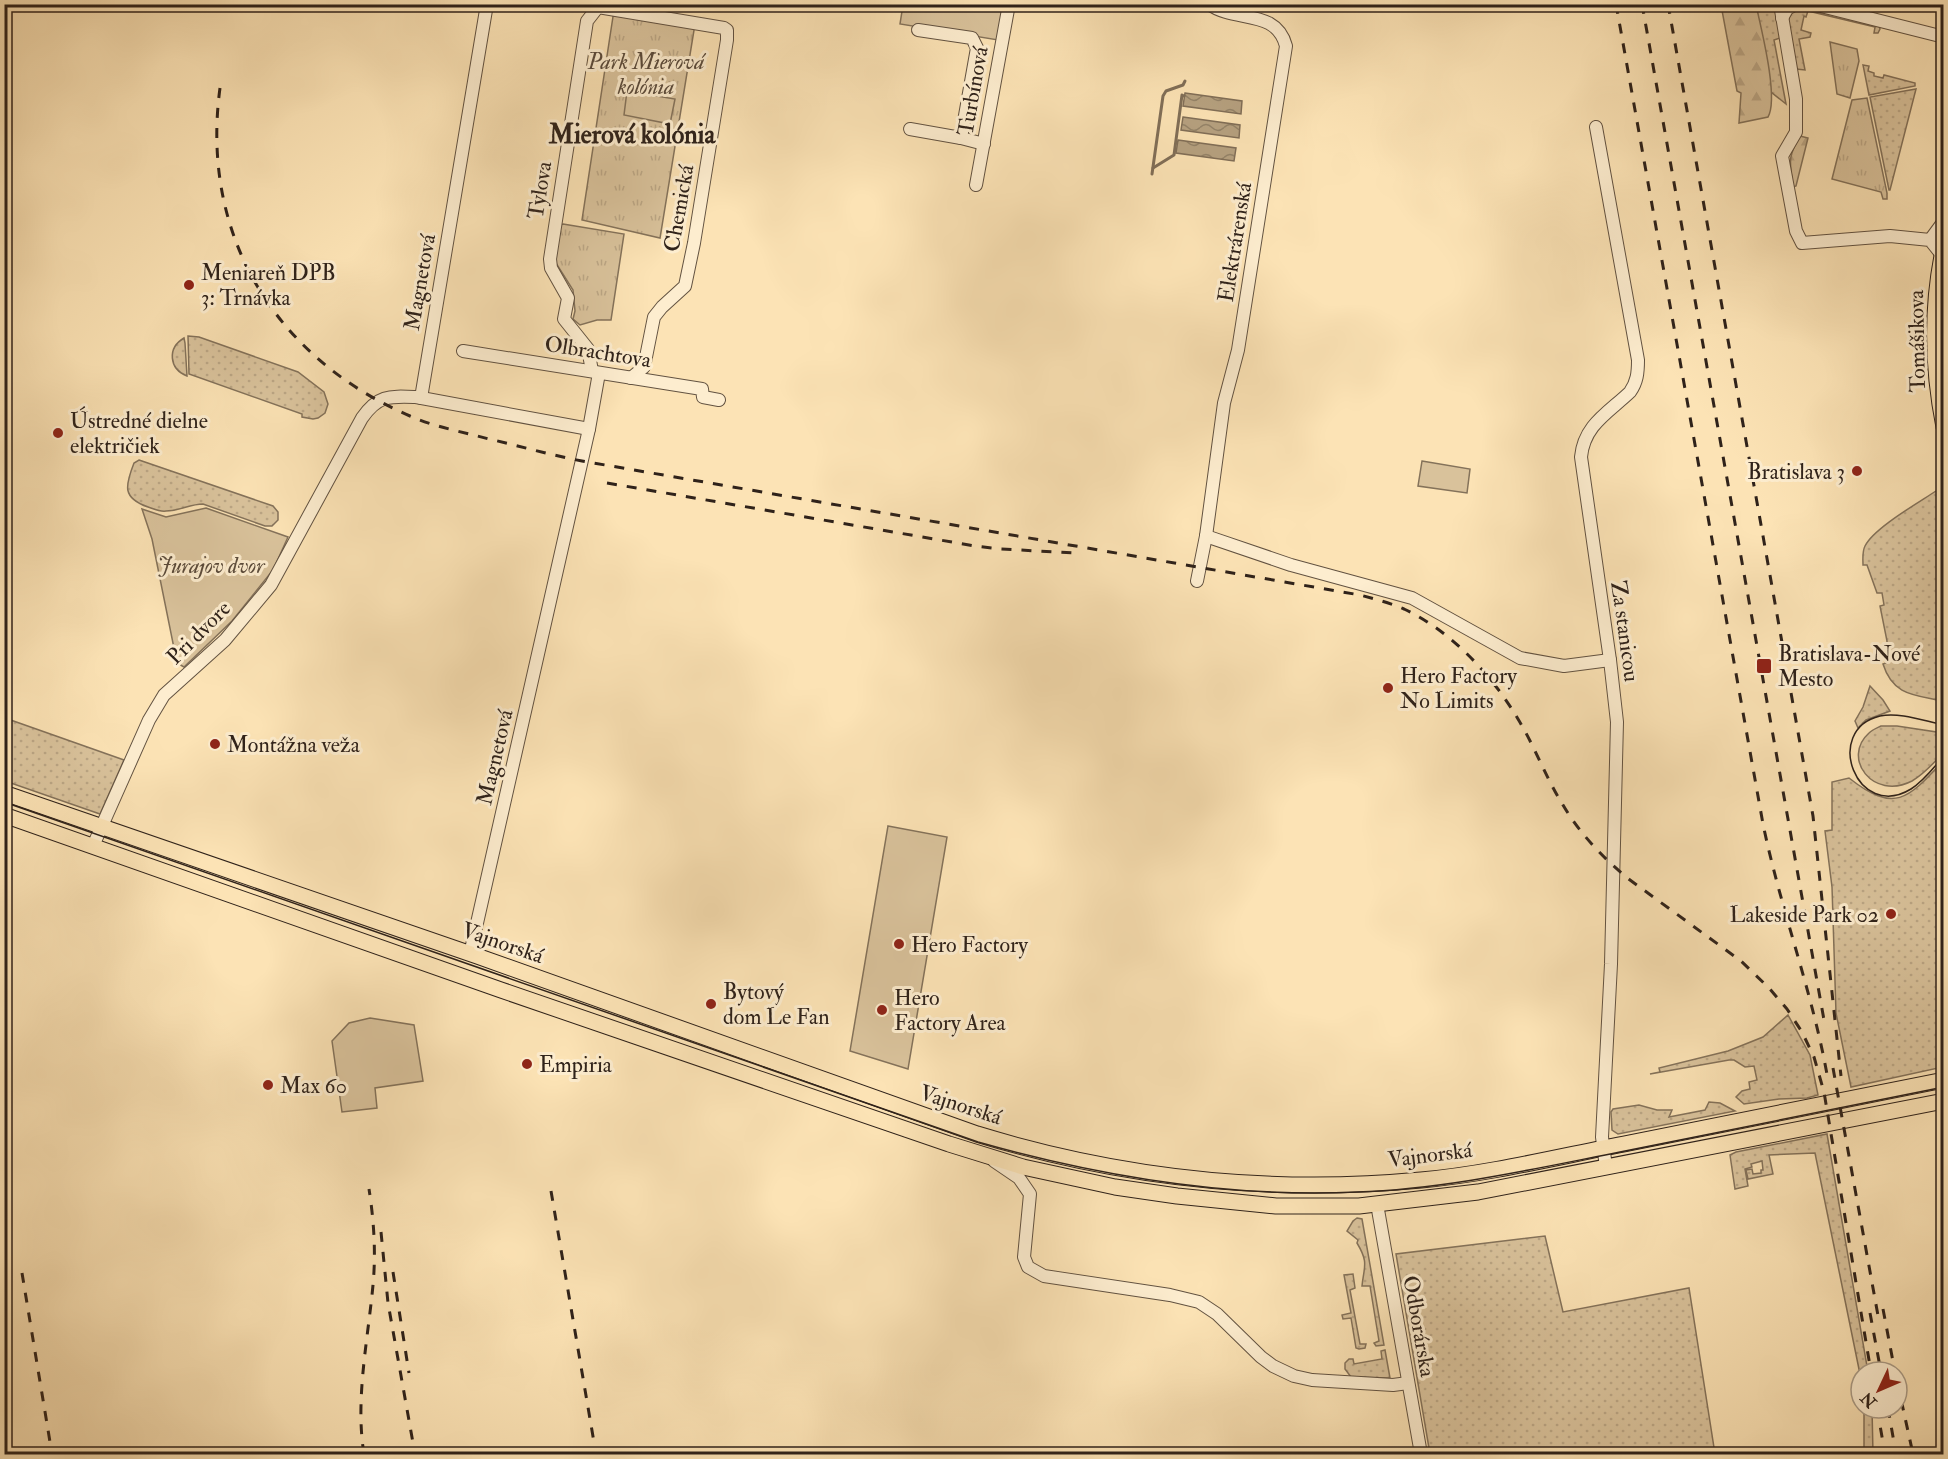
<svg xmlns="http://www.w3.org/2000/svg" width="1948" height="1459" viewBox="0 0 1948 1459" font-family="'IM FELL Double Pica',serif">
  <style>
    .grass { fill: url(#grass-dots); stroke: #84725a; stroke-width: 1.5 }
    .forest { fill: url(#forest-firs); stroke: #84725a; stroke-width: 1.5 }
    .park { fill: url(#park-tufts); stroke: #84725a; stroke-width: 1.5 }
    .garden { fill: #d9c29b; stroke: #84725a; stroke-width: 1.5 }
    .water { fill: url(#water-waves); stroke: #806e57; stroke-width: 1.5 }
    .lines { fill: none; stroke-linecap: round; stroke-linejoin: round }
    .stream { stroke: #806e57; stroke-width: 3 }
    .minor-casing { stroke: #625241; stroke-width: 14 }
    .major-casing { stroke: #2f221a; stroke-width: 17 }
    .minor { stroke: #fdedcf; stroke-width: 12 }
    .major { stroke: #fce3b5; stroke-width: 15 }
    .tram { stroke: #2f221a; stroke-width: 1.5 }
    .rail { stroke: #2f221a; stroke-width: 3; stroke-dasharray: 10 10; stroke-linecap: butt }
    .poi-dot { fill: #8f2418; stroke: #fdedcf; stroke-width: 2 }
    .labels { text-anchor: middle; stroke-width: 6; stroke-linejoin: round; paint-order: stroke }
    .park-label { font-size: 22px; font-style: italic; fill: #5a4a3a; stroke: #fdedcf }
    .street-label { font-size: 22px; fill: #2f221a; stroke: #fdedcf }
    .poi-label { font-size: 22px; fill: #2f221a; stroke: #fdedcf; text-anchor: start }
    .quarter-label { font-size: 26px; font-weight: bold; fill: #2f221a; stroke: #fdedcf }
  </style>
  <defs>
    <pattern id="grass-dots" width="8" height="8" patternUnits="userSpaceOnUse" patternTransform="scale(1.5)"><rect width="8" height="8" fill="#d9c29b"/><path d="M2 2h.1M6 6h.1" fill="none" stroke="#bba685" stroke-width="1.8" stroke-linecap="round"/></pattern>
    <pattern id="forest-firs" width="22" height="20" patternUnits="userSpaceOnUse" patternTransform="scale(1.5)"><rect width="22" height="20" fill="#d9c29b"/><path d="M5 1l3.5 6h-7zM16 11l3.5 6h-7z" fill="#bba685"/></pattern>
    <pattern id="park-tufts" width="24" height="20" patternUnits="userSpaceOnUse" patternTransform="scale(1.5)"><rect width="24" height="20" fill="#d9c29b"/><path d="M3 7l-1-3M5 7V3M7 7l1-3M15 17l-1-3M17 17v-4M19 17l1-3" fill="none" stroke="#bba685"/></pattern>
    <pattern id="water-waves" width="16" height="10" patternUnits="userSpaceOnUse" patternTransform="scale(1.5)"><rect width="16" height="10" fill="#b6a180"/><path d="M0 5q4-4 8 0t8 0" fill="none" stroke="#948368"/></pattern>
  </defs>
  <rect width="100%" height="100%" fill="#fce3b5"/>
  <filter id="stains"><feTurbulence type="fractalNoise" baseFrequency=".00333" numOctaves="4"/><feColorMatrix values="0 0 0 0 .2 0 0 0 0 .09 0 0 0 0 .02 0 0 0 .5 -.17"/></filter>
  <radialGradient id="worn" r=".72"><stop offset=".6" stop-color="#630" stop-opacity="0"/><stop offset="1" stop-color="#630" stop-opacity=".3"/></radialGradient>
  <g class="grass">
    <polygon points="1756,5 1776,5 1780,38 1774,40 1786,104 1771,92"/>
    <polygon points="1797,9 1832,14 1879,26 1880,29 1878,33 1874,33 1875,27 1808,11 1806,17 1804,16 1801,30 1811,33 1810,37 1799,39 1805,70 1796,69 1788,20 1792,12"/>
    <polygon points="1863,65 1869,66 1868,71 1874,73 1874,76 1883,78 1884,75 1915,83 1915,86 1869,95"/>
    <polygon points="1916,89 1890,190 1889,190 1870,97"/>
    <polygon points="188,336 199,337 298,372 324,392 328,404 325,413 318,418 313,419 302,417 302,414 189,374"/>
    <path d="M 184,338 L 185,343 L 187,376 C 169,369 167,348 184,338 Z"/>
    <path d="M 139,460 L 273,506 L 278,512 L 278,520 L 272,526 L 265,526 L 203,504 C 190,504 179,511 166,511 C 160,512 154,509 148,507 C 122,498 125,486 134,463 Z"/>
    <path d="M 1936,491 L 1939,496 L 1944,495 L 1943,701 C 1915,695 1893,696 1883,664 L 1886,663 L 1887,641 L 1880,606 L 1884,605 L 1882,593 L 1877,593 L 1867,565 L 1863,565 C 1863,559 1862,552 1865,546 C 1874,528 1918,503 1936,491 Z"/>
    <polygon points="1870,686 1883,700 1890,711 1866,720 1858,728 1855,721 1863,707"/>
    <polygon points="5,718 124,760 100,814 5,781"/>
    <path d="M 1881,726 L 1897,726 L 1943,733 L 1943,753 C 1934,763 1924,774 1912,781 C 1873,801 1841,758 1869,733 C 1872,730 1877,728 1881,726 Z"/>
    <path d="M 1943,761 L 1943,1067 L 1851,1087 L 1836,1013 L 1832,887 L 1825,831 L 1832,830 L 1832,782 L 1849,778 C 1895,814 1908,799 1943,761 Z"/>
    <polygon points="1788,1015 1810,1055 1818,1095 1807,1098 1779,1099 1744,1104 1736,1097 1742,1091 1750,1089 1749,1082 1757,1080 1754,1066 1745,1067 1734,1060 1729,1060 1650,1074 1660,1072 1659,1068 1728,1051 1763,1037"/>
    <polygon points="1709,1102 1720,1103 1735,1111 1618,1134 1612,1130 1611,1112 1613,1109 1639,1105 1657,1110 1672,1110 1669,1117 1705,1110"/>
    <polygon points="1827,1134 1868,1372 1861,1372 1861,1379 1815,1153 1769,1155 1773,1174 1748,1179 1746,1170 1752,1169 1753,1174 1761,1173 1761,1170 1763,1170 1762,1161 1751,1164 1752,1167 1745,1169 1748,1186 1735,1189 1730,1155 1736,1152"/>
    <path d="M 1357,1218 L 1362,1219 L 1384,1345 L 1376,1346 L 1374,1343 L 1379,1341 L 1370,1286 L 1362,1286 C 1364,1266 1369,1263 1357,1243 L 1358,1240 L 1347,1231 L 1353,1221 Z"/>
    <polygon points="1545,1236 1563,1312 1689,1288 1715,1454 1430,1454 1396,1254"/>
    <polygon points="1353,1274 1355,1288 1350,1290 1360,1344 1366,1344 1365,1348 1359,1349 1356,1348 1351,1318 1343,1319 1342,1315 1351,1313 1344,1275"/>
    <polygon points="1385,1350 1390,1378 1351,1377 1345,1369 1345,1363 1349,1359 1353,1359 1354,1364 1382,1359 1381,1351"/>
    <polygon points="1864,1408 1872,1408 1873,1454 1864,1454"/>
  </g>
  <g class="forest">
    <path d="M 1721,5 L 1756,5 C 1761,28 1779,98 1768,117 L 1739,123 L 1741,93 L 1737,91 Z"/>
    <path d="M 1800,136 L 1808,138 L 1796,186 L 1793,187 C 1790,163 1787,157 1800,136 Z"/>
  </g>
  <g class="park">
    <polygon points="614,10 695,24 660,238 582,220"/>
    <polygon points="1830,42 1857,49 1859,61 1850,98 1837,94"/>
    <polygon points="1867,98 1887,193 1887,199 1883,199 1881,192 1832,179 1852,100"/>
    <polygon points="563,224 624,234 611,320 597,320 580,325 573,319 575,311 573,290 554,260 558,226"/>
  </g>
  <g class="garden">
    <polygon points="903,5 1004,5 998,40 900,24"/>
    <polygon points="627,91 675,99 670,124 624,115"/>
    <polygon points="1422,461 1470,469 1467,493 1418,486"/>
    <polygon points="206,508 288,537 273,570 232,621 184,667 177,663 152,539 142,509 166,517"/>
    <polygon points="888,826 947,837 908,1069 850,1051"/>
    <polygon points="370,1018 414,1025 423,1081 375,1088 377,1108 342,1112 332,1041 349,1023"/>
  </g>
  <g class="water">
    <polygon points="1185,93 1242,101 1241,114 1183,106"/>
    <polygon points="1183,117 1240,125 1239,138 1181,130"/>
    <polygon points="1178,140 1236,148 1234,161 1176,153"/>
  </g>
  <g class="lines">
    <g class="stream">
      <polyline points="1153,168 1174,155 1182,95 1184,96"/>
      <polyline points="1152,174 1163,96 1166,91 1183,85 1185,81"/>
    </g>
    <defs>
      <g id="minor">
        <polyline points="1780,4 1796,99 1796,132 1782,156 1796,231 1802,243 1890,236 1930,240 1942,255"/>
        <polyline points="1813,4 1944,37"/>
        <polyline points="1782,18 1787,9 1796,4"/>
        <polyline points="918,30 972,38 977,48 961,138"/>
        <path d="M 1596,127 L 1638,360 C 1638,373 1637,382 1630,392 C 1608,413 1584,425 1581,457 L 1610,660 L 1617,722 L 1611,964 L 1602,1137 L 1606,1167"/>
        <polyline points="910,129 961,138 984,144"/>
        <polyline points="976,185 1009,4"/>
        <polyline points="1930,240 1944,221"/>
        <polyline points="463,351 702,389 703,397 719,400"/>
        <polyline points="592,371 588,349 564,319 568,298 551,268 550,259 587,21 598,7 724,28 727,30 727,40 694,243 685,286 662,307 654,317 644,367 631,378"/>
        <polyline points="421,398 487,4"/>
        <polyline points="1206,536 1291,565 1412,598 1520,658 1564,666 1610,660"/>
        <path d="M 1197,581 L 1206,536 L 1224,403 L 1238,350 L 1286,46 C 1276,8 1235,23 1209,4"/>
        <path d="M 93,846 L 149,720 L 164,695 L 225,640 L 271,585 L 362,418 C 378,395 389,396 416,397 L 589,429"/>
        <polyline points="470,954 589,429 599,373"/>
        <polyline points="994,1161 1019,1178 1030,1194 1024,1257 1028,1267 1044,1276 1170,1295 1199,1302 1217,1314 1261,1357 1273,1366 1294,1376 1312,1380 1393,1385 1408,1383"/>
        <polyline points="1377,1204 1421,1454"/>
      </g>
      <g id="major">
        <path d="M 1944,246 C 1931,306 1932,367 1944,427"/>
        <path d="M 4,793 L 477,956 L 977,1134 C 1121,1178 1271,1194 1421,1180 C 1489,1174 1561,1156 1629,1143 C 1734,1122 1839,1101 1944,1080"/>
        <polyline points="4,815 501,990 949,1144 1023,1167 1115,1187 1177,1196 1276,1206 1359,1206 1478,1192 1944,1101"/>
      </g>
    </defs>
    <use href="#minor" class="minor-casing"/>
    <use href="#major" class="major-casing"/>
    <use href="#minor" class="minor"/>
    <use href="#major" class="major"/>
    <g class="tram">
      <path d="M 1944,725 C 1924,721 1900,712 1880,716 C 1822,730 1857,822 1911,789 C 1924,781 1934,767 1944,756"/>
      <path d="M 4,802 L 978,1142 C 1102,1177 1228,1198 1357,1192 C 1446,1189 1533,1169 1620,1152 C 1728,1131 1836,1109 1944,1087"/>
    </g>
    <g class="rail">
      <path d="M 1616,4 L 1763,824 C 1781,911 1813,993 1828,1080"/>
      <polyline points="1642,4 1824,1020"/>
      <polyline points="1668,4 1813,816 1841,1076"/>
      <path d="M 220,88 C 200,235 275,358 410,416 C 435,427 463,432 489,439 C 520,446 550,455 582,461 L 1360,595 C 1375,599 1390,603 1404,609 C 1451,631 1492,675 1518,719 C 1535,747 1546,778 1563,805 C 1580,834 1604,859 1630,880 L 1741,961 L 1769,988 L 1787,1009 L 1802,1032 L 1814,1057 L 1824,1092 L 1871,1372"/>
      <polyline points="607,483 975,546 1001,549 1075,553"/>
      <polyline points="1833,1068 1879,1321"/>
      <polyline points="551,1191 596,1454"/>
      <polyline points="381,1232 388,1303 415,1454"/>
      <polyline points="393,1272 409,1373"/>
      <polyline points="22,1273 52,1454"/>
      <polyline points="1883,1309 1895,1372"/>
      <polyline points="1870,1313 1881,1372"/>
      <polyline points="1897,1381 1913,1454"/>
      <polyline points="1877,1408 1885,1454"/>
      <polyline points="1888,1408 1896,1454"/>
      <path d="M 364,1454 C 355,1400 368,1339 373,1285 C 376,1253 374,1221 369,1189"/>
    </g>
  </g>
  <g class="poi-dot">
    <circle cx="189" cy="285" r="6"/>
    <circle cx="58" cy="433" r="6"/>
    <circle cx="1857" cy="471" r="6"/>
    <rect x="1756" y="658" width="16" height="16" rx="3"/>
    <circle cx="1388" cy="688" r="6"/>
    <circle cx="215" cy="744" r="6"/>
    <circle cx="1891" cy="914" r="6"/>
    <circle cx="899" cy="944" r="6"/>
    <circle cx="711" cy="1004" r="6"/>
    <circle cx="882" cy="1010" r="6"/>
    <circle cx="527" cy="1064" r="6"/>
    <circle cx="268" cy="1085" r="6"/>
  </g>
  <g class="labels">
    <g class="park-label">
      <text x="646" y="69">Park Mierová<tspan x="646" dy="25">kolónia</tspan></text>
      <text x="211" y="573">Jurajov dvor</text>
    </g>
    <g class="street-label">
      <text transform="translate(972 91) rotate(-80)" y="8">Turbínová</text>
      <text transform="translate(539 190) rotate(-81)" y="8">Tylova</text>
      <text transform="translate(678 208) rotate(-80)" y="8">Chemická</text>
      <text transform="translate(1234 242) rotate(-81)" y="8">Elektrárenská</text>
      <text transform="translate(419 282) rotate(-80)" y="8">Magnetová</text>
      <text transform="translate(1916 341) rotate(-91)" y="8">Tomášikova</text>
      <text transform="translate(598 351) rotate(9)" y="8">Olbrachtova</text>
      <text transform="translate(1626 631) rotate(82)" y="8">Za stanicou</text>
      <text transform="translate(198 632) rotate(-45)" y="8">Pri dvore</text>
      <text transform="translate(494 757) rotate(-77)" y="8">Magnetová</text>
      <text transform="translate(503 942) rotate(19)" y="8">Vajnorská</text>
      <text transform="translate(961 1104) rotate(18)" y="8">Vajnorská</text>
      <text transform="translate(1430 1154) rotate(-7)" y="8">Vajnorská</text>
      <text transform="translate(1420 1326) rotate(80)" y="8">Odborárska</text>
    </g>
    <g class="poi-label">
      <text x="201" y="280">Meniareň DPB<tspan x="201" dy="25">3: Trnávka</tspan></text>
      <text x="70" y="428">Ústredné dielne<tspan x="70" dy="25">električiek</tspan></text>
      <text x="1845" y="479" text-anchor="end">Bratislava 3</text>
      <text x="1778" y="661">Bratislava-Nové<tspan x="1778" dy="25">Mesto</tspan></text>
      <text x="1400" y="683">Hero Factory<tspan x="1400" dy="25">No Limits</tspan></text>
      <text x="227" y="752">Montážna veža</text>
      <text x="1879" y="922" text-anchor="end">Lakeside Park 02</text>
      <text x="911" y="952">Hero Factory</text>
      <text x="723" y="999">Bytový<tspan x="723" dy="25">dom Le Fan</tspan></text>
      <text x="894" y="1005">Hero<tspan x="894" dy="25">Factory Area</tspan></text>
      <text x="539" y="1072">Empiria</text>
      <text x="280" y="1093">Max 60</text>
    </g>
    <g class="quarter-label">
      <text x="632" y="143">Mierová kolónia</text>
    </g>
  </g>
  <rect width="1948" height="1459" fill="none" stroke="#fce3b5" stroke-width="24"/>
  <rect x="6" y="6" width="1936" height="1447" fill="none" stroke="#2f221a" stroke-width="3"/>
  <rect x="12" y="12" width="1924" height="1435" fill="none" stroke="#2f221a" stroke-width="1.5"/>
  <g transform="translate(1879 1390) rotate(226)"><circle r="28" fill="#fdedcf" stroke="#ab9c87" stroke-width="1.5"/>
  <path d="M0-4.5L10 22L0 15L-10 22Z" fill="#8f2418"/>
  <text y="-9" font-size="16" font-weight="bold" text-anchor="middle" fill="#2f221a">N</text>
  </g>
  <rect width="100%" height="100%" filter="url(#stains)"/>
  <rect width="100%" height="100%" fill="url(#worn)"/>
</svg>
